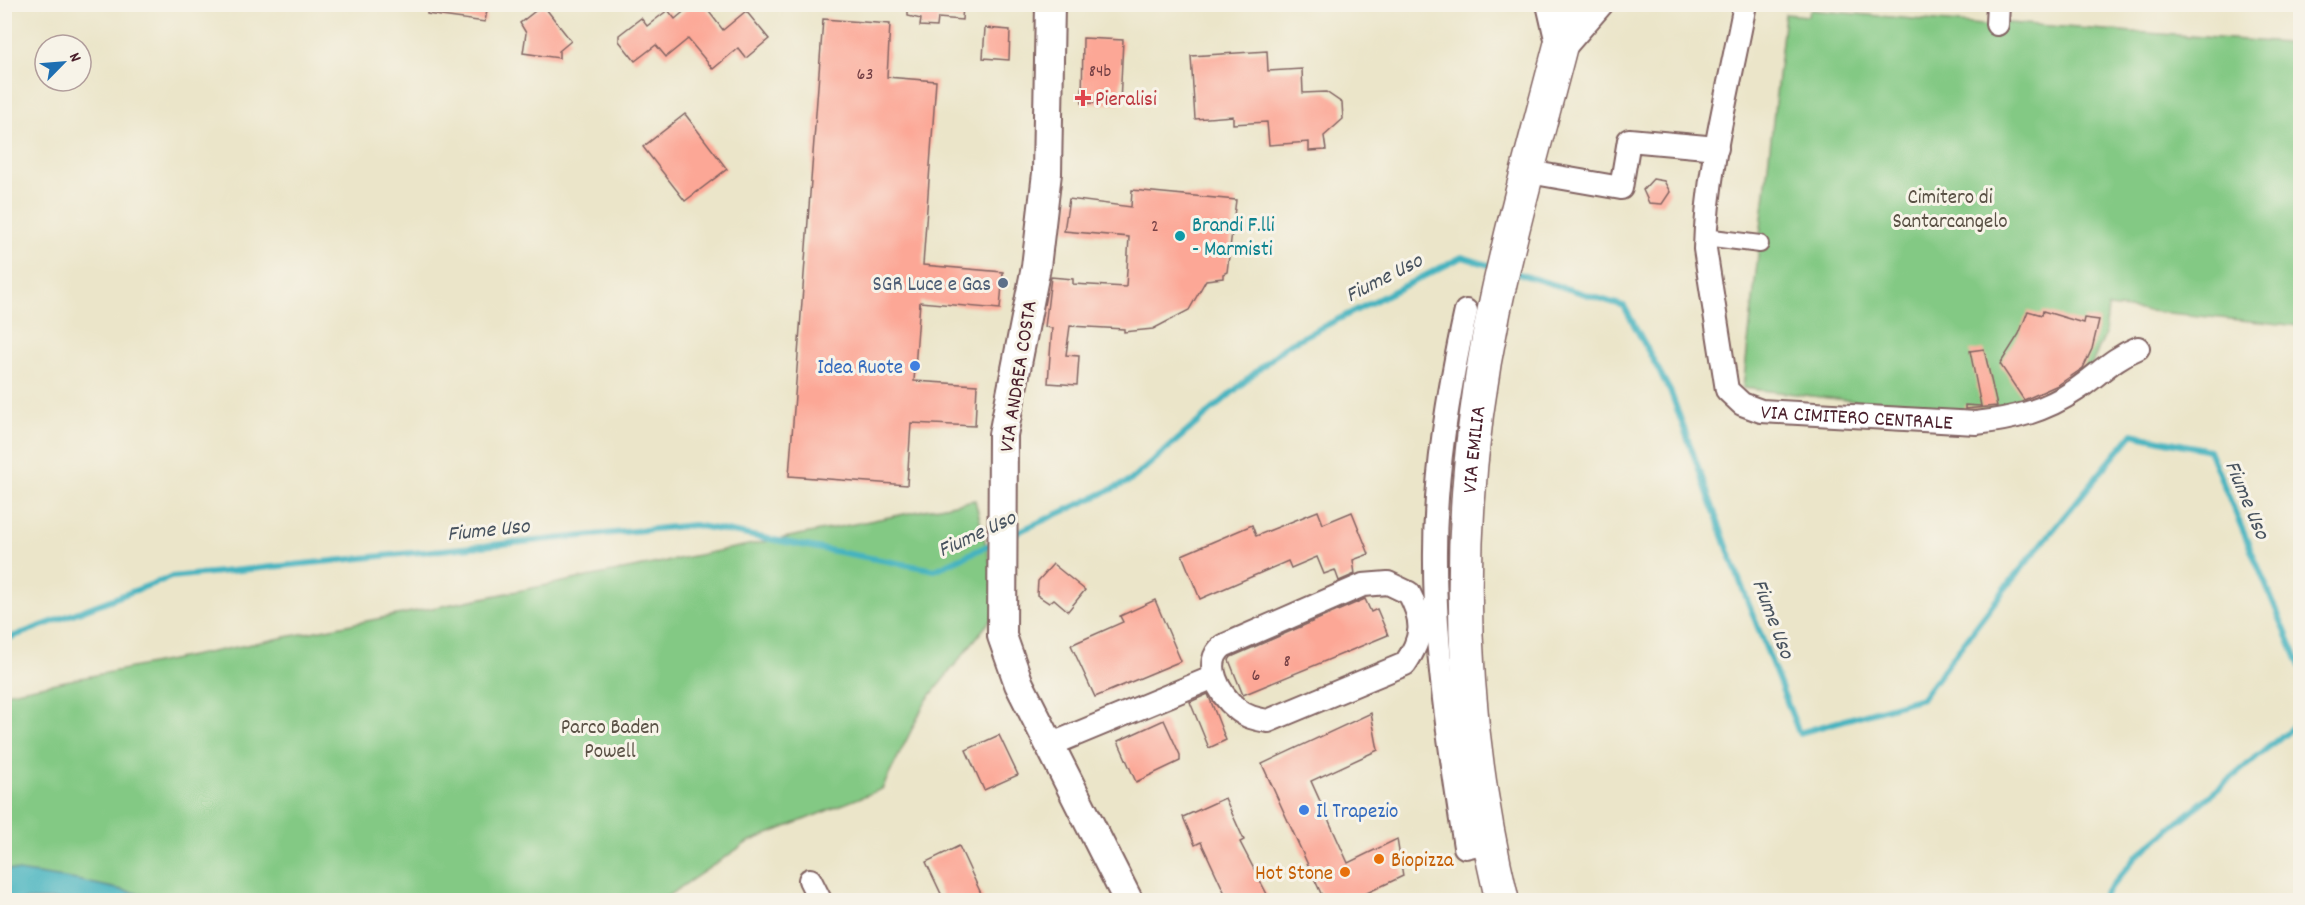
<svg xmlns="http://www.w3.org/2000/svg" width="2305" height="905" viewBox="0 0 2305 905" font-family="Dekko,sans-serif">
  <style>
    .green { fill: #83c984; stroke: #667458; stroke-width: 1.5 }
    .water { fill: #44b3bf; stroke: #476975; stroke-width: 1.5 }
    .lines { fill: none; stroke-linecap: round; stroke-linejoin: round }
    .stream { stroke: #44b3bf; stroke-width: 6 }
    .building { fill: #fca796 }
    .pedestrian-casing { stroke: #826462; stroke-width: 20 }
    .minor-casing { stroke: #826462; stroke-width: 26 }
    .tertiary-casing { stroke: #826462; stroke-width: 32 }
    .primary-casing { stroke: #826462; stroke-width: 36 }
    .pedestrian { stroke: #fff; stroke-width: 16 }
    .minor { stroke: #fff; stroke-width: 22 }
    .tertiary { stroke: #fff; stroke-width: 28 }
    .primary { stroke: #fff; stroke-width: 33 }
    .health-dot { fill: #e0444e; stroke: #f7f3e8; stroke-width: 2 }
    .culture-dot { fill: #0f9aa8; stroke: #f7f3e8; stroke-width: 2 }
    .service-dot { fill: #5c6f8a; stroke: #f7f3e8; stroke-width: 2 }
    .shop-dot { fill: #3f7fe0; stroke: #f7f3e8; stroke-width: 2 }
    .food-dot { fill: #e8710a; stroke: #f7f3e8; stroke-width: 2 }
    .labels { text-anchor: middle; stroke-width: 6; stroke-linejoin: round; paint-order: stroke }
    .number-label { font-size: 18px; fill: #764146 }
    .health-label { font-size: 21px; fill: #be3a42; stroke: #f7f3e8; text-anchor: start }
    .park-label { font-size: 21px; fill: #5b5246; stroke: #f7f3e8 }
    .culture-label { font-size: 21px; fill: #0d838f; stroke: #f7f3e8; text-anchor: start }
    .service-label { font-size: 21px; fill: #4e5e75; stroke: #f7f3e8; text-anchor: end }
    .shop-label { font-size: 21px; fill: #366cbe; stroke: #f7f3e8; text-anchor: end }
    .street-label { font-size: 21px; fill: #4a1f2b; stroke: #f7f3e8 }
    .food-label { font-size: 21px; fill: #c56008; stroke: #f7f3e8; text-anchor: start }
    .water-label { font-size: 22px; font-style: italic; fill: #48535f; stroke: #f7f3e8 }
  </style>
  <rect width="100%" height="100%" fill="#f7f3e8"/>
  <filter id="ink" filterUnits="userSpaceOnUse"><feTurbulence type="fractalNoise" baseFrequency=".0167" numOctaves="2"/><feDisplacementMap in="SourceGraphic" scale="12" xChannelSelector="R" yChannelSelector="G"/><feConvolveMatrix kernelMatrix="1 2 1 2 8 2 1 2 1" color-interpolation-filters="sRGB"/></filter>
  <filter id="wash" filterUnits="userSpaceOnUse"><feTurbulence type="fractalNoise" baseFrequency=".008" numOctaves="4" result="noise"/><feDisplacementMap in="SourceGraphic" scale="24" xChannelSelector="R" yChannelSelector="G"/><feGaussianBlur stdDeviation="1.35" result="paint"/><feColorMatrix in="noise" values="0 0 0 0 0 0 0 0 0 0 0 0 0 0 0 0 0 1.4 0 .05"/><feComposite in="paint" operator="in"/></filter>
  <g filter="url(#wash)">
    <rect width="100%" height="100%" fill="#ebe5c9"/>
    <g class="green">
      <polygon points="1810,10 1994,26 1995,22 2300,44 2300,326 2108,307 2105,335 2083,383 2007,419 1743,388 1785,14 1808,16"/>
      <polygon points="975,500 1001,607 926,701 882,789 748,842 666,897 639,900 5,900 5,693"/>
    </g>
    <polygon class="water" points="5,869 77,880 168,900 5,900"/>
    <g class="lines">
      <g class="stream">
        <polyline points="1513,272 1624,306 1671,393 1737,574 1799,733 1922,698 2003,591 2132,434 2209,450 2300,666"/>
        <polyline points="1011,535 1130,481 1287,345 1462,257 1495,267"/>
        <polyline points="4,640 171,577 694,525 935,570 994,543"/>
        <polyline points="2100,900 2137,856 2300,721"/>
      </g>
    </g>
    <g id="blocks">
      <g class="building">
        <polygon points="427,4 488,4 485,22 427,14"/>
        <polygon points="693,4 703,4 723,30 746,11 769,39 746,58 738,48 713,69 688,39 666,57 656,45 635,61 619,41 619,35 641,18 647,26 668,10 675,19"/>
        <polygon points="908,4 963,4 962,20 938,18 937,27 920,26 921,19 908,16"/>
        <polygon points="543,5 571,41 559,51 559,58 523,53 526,33 520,23"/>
        <polygon points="823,19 890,24 887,77 936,81 923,265 1003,272 1000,309 920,302 914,381 977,385 975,426 911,423 907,485 789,476"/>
        <polygon points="985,28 1010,30 1009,60 983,58"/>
        <polygon points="1083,38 1123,40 1120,104 1082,103"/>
        <polygon points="1267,51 1268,71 1302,69 1303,93 1326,92 1342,103 1343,119 1324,136 1326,150 1309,151 1309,142 1269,145 1267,122 1233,124 1233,116 1195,119 1191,56"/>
        <polygon points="685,114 727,169 685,201 643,147"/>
        <polygon points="1653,179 1664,181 1670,192 1662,204 1649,203 1643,190"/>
        <polygon points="1132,190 1236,200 1227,272 1223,274 1223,278 1206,280 1189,310 1153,329 1124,332 1124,329 1070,326 1066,355 1079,356 1077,385 1048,383 1052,328 1045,327 1051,277 1073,279 1073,284 1126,287 1129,237 1064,231 1069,199 1131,207"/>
        <polygon points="2028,311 2042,315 2043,311 2083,323 2084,318 2099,320 2092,349 2083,368 2058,385 2024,400 2000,364 2019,334"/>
        <polygon points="1984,349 1997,406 1965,409 1965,405 1981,406 1970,351"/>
        <polygon points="1318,511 1323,524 1352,512 1369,554 1353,560 1355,574 1339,581 1335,570 1324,574 1317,557 1291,568 1288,561 1200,599 1182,555 1252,525 1256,536"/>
        <polygon points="1053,564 1085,590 1068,611 1054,599 1049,603 1037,595 1038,581"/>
        <polygon points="1365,599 1371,612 1377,609 1388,635 1243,695 1229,660 1231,657"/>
        <polygon points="1155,600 1181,661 1095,697 1071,645 1123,622 1120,616"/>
        <polygon points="1208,694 1226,740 1209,748 1190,702"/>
        <polygon points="1371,713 1378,750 1311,781 1348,863 1397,839 1403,876 1352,900 1324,900 1262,764"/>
        <polygon points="1164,720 1180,755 1180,761 1136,782 1118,741"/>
        <polygon points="999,735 1018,775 984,790 966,750"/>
        <polygon points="1225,798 1244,840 1240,842 1270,900 1228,900 1201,842 1195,845 1183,817"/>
        <polygon points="959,846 984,900 944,900 926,862"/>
      </g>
    </g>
  </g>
  <g filter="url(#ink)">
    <use href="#blocks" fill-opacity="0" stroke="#826462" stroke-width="1.5"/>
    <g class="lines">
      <defs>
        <polyline id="pedestrian" points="1705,237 1760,244"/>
        <g id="minor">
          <polyline points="1548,4 1557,43"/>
          <path id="s1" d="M 1745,4 C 1730,85 1707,167 1705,249 L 1727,390 L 1742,404 L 1761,411 L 1976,423 C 2013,419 2045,411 2076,390 C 2098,375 2113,358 2138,348"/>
          <polyline points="1997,24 1998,4"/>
          <polyline points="1564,48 1602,4"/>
          <polyline points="1529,172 1621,188 1629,140 1717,148"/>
          <path d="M 1466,311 C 1448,393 1434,478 1435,563 C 1435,658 1451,753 1465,847 L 1491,841"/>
          <path d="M 1388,583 L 1409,593 C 1424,621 1423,638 1405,664 L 1268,721 C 1256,719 1246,717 1237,709 C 1220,695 1201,663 1223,646 L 1363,585 Z"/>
          <polyline points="1050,745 1214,677"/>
          <polyline points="810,880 820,900"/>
        </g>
        <polyline id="tertiary" points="1050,4 1047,173 1036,267 1003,435 1002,636 1019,684 1128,900"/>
        <g id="primary">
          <path id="s2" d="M 1502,900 C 1456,705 1453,508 1494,311 C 1515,208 1546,106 1571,4"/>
        </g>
      </defs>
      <use href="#pedestrian" class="pedestrian-casing"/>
      <use href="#minor" class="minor-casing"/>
      <use href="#tertiary" class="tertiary-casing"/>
      <use href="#primary" class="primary-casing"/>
      <use href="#pedestrian" class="pedestrian"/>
      <use href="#minor" class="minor"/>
      <use href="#tertiary" class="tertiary"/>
      <use href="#primary" class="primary"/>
    </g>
  </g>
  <path class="health-dot" d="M1080 89h6v6h6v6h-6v6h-6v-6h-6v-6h6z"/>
  <circle class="culture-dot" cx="1180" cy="236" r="6"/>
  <circle class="service-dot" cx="1003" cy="283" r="6"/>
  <g class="shop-dot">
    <circle cx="915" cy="366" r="6"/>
    <circle cx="1304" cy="810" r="6"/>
  </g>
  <g class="food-dot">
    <circle cx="1379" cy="859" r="6"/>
    <circle cx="1345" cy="872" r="6"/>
  </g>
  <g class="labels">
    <g class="number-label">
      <text x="1100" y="76">84b</text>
      <text x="865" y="79">63</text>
      <text x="1155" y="231">2</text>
      <text x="1287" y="666">8</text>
      <text x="1256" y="680">6</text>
    </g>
    <g class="health-label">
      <text x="1095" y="105">Pieralisi</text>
    </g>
    <g class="park-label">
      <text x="1950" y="203">Cimitero di<tspan x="1950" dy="24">Santarcangelo</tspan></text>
      <text x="610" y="733">Parco Baden<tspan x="610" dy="24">Powell</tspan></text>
    </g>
    <g class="culture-label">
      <text x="1192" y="231">Brandi F.lli<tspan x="1192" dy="24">- Marmisti</tspan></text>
    </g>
    <g class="service-label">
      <text x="991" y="290">SGR Luce e Gas</text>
    </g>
    <g class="shop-label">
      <text x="903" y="373">Idea Ruote</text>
      <text x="1316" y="817" text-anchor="start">Il Trapezio</text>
    </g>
    <g class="street-label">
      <text transform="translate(1017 376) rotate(-81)" y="7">VIA ANDREA COSTA</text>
      <text dy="7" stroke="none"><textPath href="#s1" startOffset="528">VIA CIMITERO CENTRALE</textPath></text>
      <text dy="7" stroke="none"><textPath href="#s2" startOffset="454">VIA EMILIA</textPath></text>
    </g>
    <g class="food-label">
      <text x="1391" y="866">Biopizza</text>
      <text x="1333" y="879" text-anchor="end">Hot Stone</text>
    </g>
    <g class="water-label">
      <text transform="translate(1383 276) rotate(-27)" y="8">Fiume Uso</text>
      <text transform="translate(2249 499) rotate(67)" y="8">Fiume Uso</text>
      <text transform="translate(488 528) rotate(-6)" y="8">Fiume Uso</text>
      <text transform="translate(976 532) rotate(-25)" y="8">Fiume Uso</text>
      <text transform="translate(1775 618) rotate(69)" y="8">Fiume Uso</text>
    </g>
  </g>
  <rect width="2305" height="905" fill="none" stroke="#f7f3e8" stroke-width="24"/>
  <g transform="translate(63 63) rotate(65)"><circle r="28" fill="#f7f3e8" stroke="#b29e9c" stroke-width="1.5"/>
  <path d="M0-4.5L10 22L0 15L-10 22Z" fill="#1f6fb2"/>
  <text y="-9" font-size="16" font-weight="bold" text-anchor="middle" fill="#4a1f2b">N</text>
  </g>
</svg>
